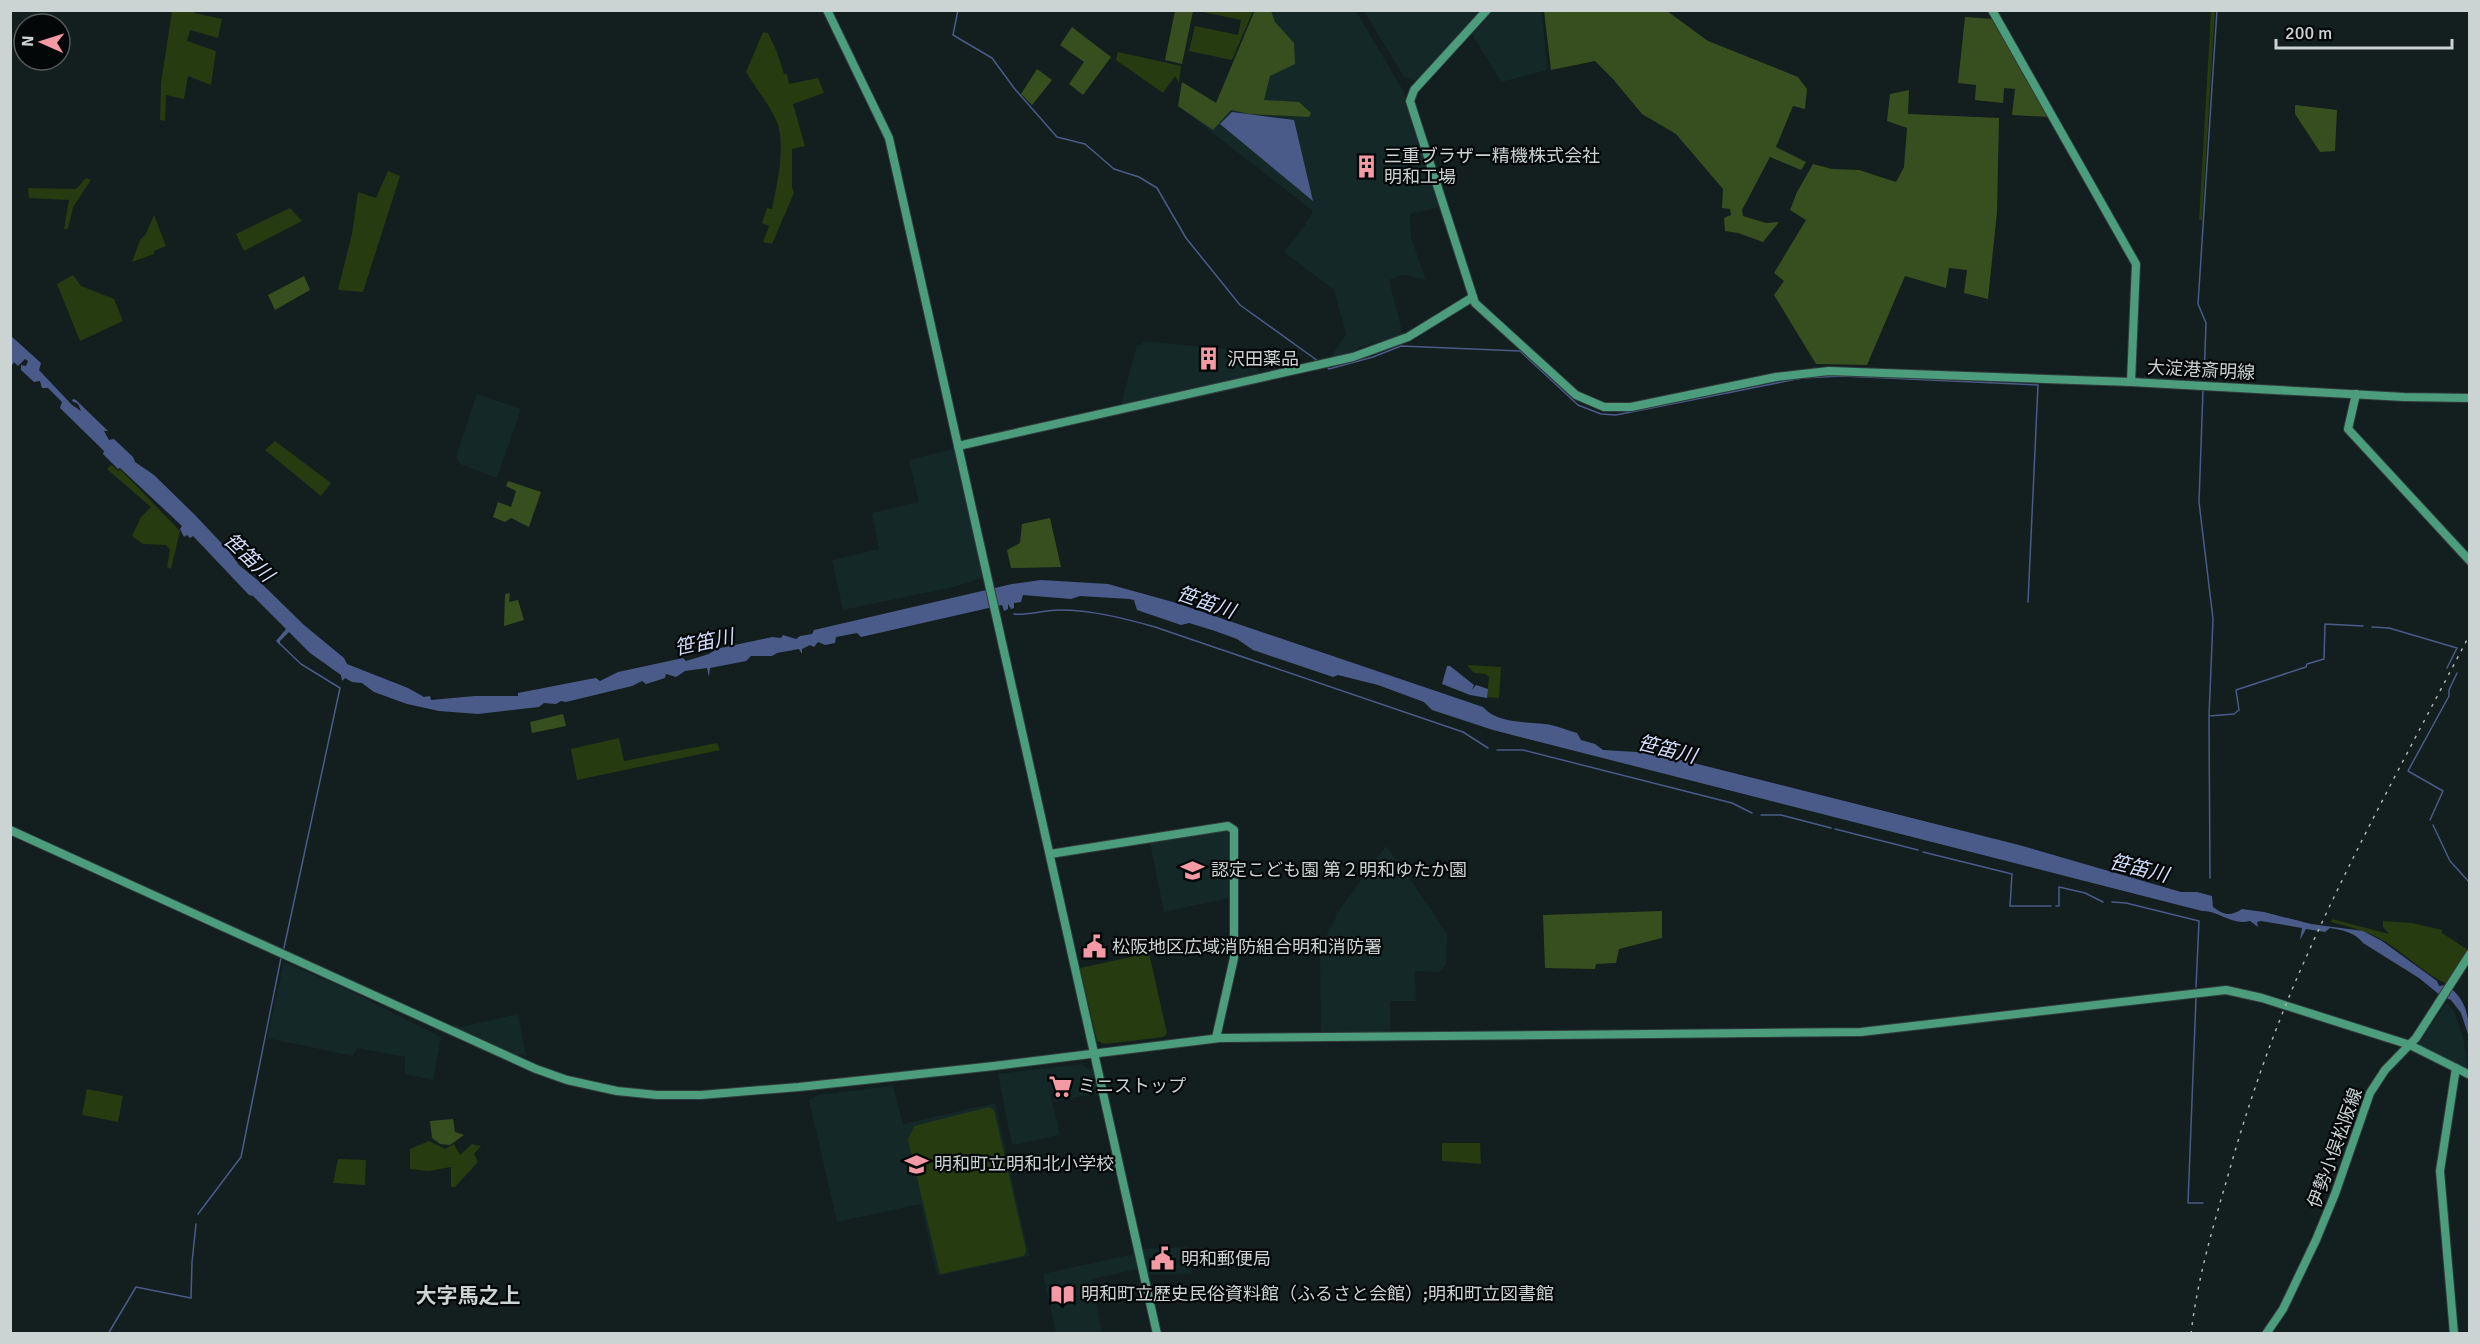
<svg xmlns="http://www.w3.org/2000/svg" width="2480" height="1344" viewBox="0 0 2480 1344" font-family="Signika,'Noto Sans JP',sans-serif">
  <style>
    .built { fill: #152828 }
    .green { fill: #263b0f }
    .forest { fill: #374f1f }
    .water { fill: #4a5b89 }
    .lines { fill: none; stroke-linecap: round; stroke-linejoin: round }
    .stream { stroke: #4a5b89; stroke-width: 1.5 }
    .secondary-casing { stroke: #313b3b; stroke-width: 10 }
    .secondary { stroke: #4c9d7d; stroke-width: 8 }
    .rail { stroke: #acb4b4; stroke-width: 1.5; stroke-dasharray: 3 6; stroke-linecap: butt }
    .labels { text-anchor: middle; stroke-width: 4.5; stroke-linejoin: round; paint-order: stroke }
    .poi-label { font-size: 18px; fill: #ccd3d3; stroke: #040707; text-anchor: start }
    .street-label { font-size: 18px; fill: #ccd3d3; stroke: #040707 }
    .water-label { font-size: 20px; font-style: italic; fill: #d1ddfb; stroke: #040707 }
    .quarter-label { font-size: 21px; font-weight: bold; fill: #ccd3d3; stroke: #040707 }
  </style>
  <rect width="100%" height="100%" fill="#131e1e"/>
  <g class="built">
    <polygon points="1255,11 1356,11 1404,92 1440,207 1410,214 1411,237 1426,280 1403,275 1389,280 1403,335 1359,347 1355,353 1330,358 1346,334 1334,290 1284,252 1305,225 1313,211 1178,106 1182,82 1216,102"/>
    <polygon points="1364,11 1481,11 1421,76 1414,80 1404,77"/>
    <polygon points="1494,11 1542,11 1547,70 1501,82 1472,34"/>
    <polygon points="1142,341 1239,350 1261,374 1121,406 1137,345 1142,345"/>
    <polygon points="477,394 521,409 497,478 460,464 456,456"/>
    <polygon points="954,449 956,450 983,574 981,575 982,578 953,587 843,610 832,560 879,549 872,513 919,502 909,460"/>
    <polygon points="1226,831 1229,833 1230,898 1164,912 1150,843"/>
    <polygon points="1386,846 1435,915 1447,935 1446,964 1440,972 1415,971 1416,1001 1390,1001 1390,1032 1321,1032 1320,949 1340,909"/>
    <polygon points="284,962 340,986 441,1037 433,1080 405,1074 405,1057 357,1048 353,1056 267,1038"/>
    <polygon points="2446,1003 2454,1011 2463,1037 2468,1069 2418,1044"/>
    <polygon points="518,1014 526,1056 519,1054 518,1056 454,1027 454,1024 461,1027"/>
    <polygon points="1082,1064 1089,1070 1093,1069 1098,1093 1054,1102 1047,1078 1060,1135 1012,1145 998,1074"/>
    <polygon points="893,1086 903,1124 995,1103 1029,1256 937,1276 921,1204 837,1222 809,1100 818,1095"/>
    <polygon points="1188,1247 1192,1274 1149,1275 1143,1249"/>
    <polygon points="1134,1254 1137,1269 1092,1279 1102,1333 1056,1333 1043,1274"/>
  </g>
  <g class="green">
    <polygon points="172,11 194,11 194,13 222,19 218,38 190,30 187,41 216,51 211,85 188,76 184,99 166,95 165,121 160,120 161,83"/>
    <polygon points="1198,11 1253,11 1232,60 1189,51 1195,26 1238,35 1241,20"/>
    <polygon points="2211,11 2215,11 2202,220 2199,220"/>
    <path d="M 763,32 L 768,33 L 777,52 L 784,74 L 787,74 L 789,84 L 818,78 L 824,93 L 793,104 L 805,146 L 792,149 L 792,187 L 794,193 L 772,244 L 763,242 L 769,226 L 762,223 L 767,208 L 772,209 C 777,185 785,148 778,125 C 774,111 754,86 746,72 Z"/>
    <polygon points="1118,52 1181,66 1179,83 1175,76 1163,93 1116,60"/>
    <polygon points="388,171 400,176 363,292 338,290 352,234 358,192 376,198"/>
    <polygon points="86,178 91,180 73,207 68,229 64,229 69,200 29,198 28,188 76,189"/>
    <polygon points="290,208 302,221 244,251 236,234"/>
    <polygon points="154,215 166,246 154,251 154,254 132,262 140,240 146,234"/>
    <polygon points="73,275 81,286 114,299 123,321 80,341 57,284"/>
    <polygon points="275,441 331,483 321,496 265,450"/>
    <polygon points="111,465 119,471 120,469 180,531 171,569 167,567 170,550 166,545 143,544 132,536 141,517 151,507 107,469"/>
    <polygon points="1467,665 1501,667 1499,698 1487,697 1489,677 1486,674 1474,673"/>
    <polygon points="619,738 624,761 717,743 720,750 577,780 571,749"/>
    <path d="M 2332,919 L 2389,934 L 2383,927 L 2383,921 L 2412,923 L 2442,930 L 2442,933 L 2468,950 L 2447,984 C 2423,973 2406,954 2384,941 C 2367,931 2350,927 2331,922 Z"/>
    <polygon points="1149,953 1167,1033 1164,1037 1105,1044 1097,1041 1080,968"/>
    <polygon points="87,1089 123,1096 118,1122 82,1115"/>
    <polygon points="989,1107 994,1110 1026,1250 1024,1256 940,1274 908,1140 914,1126"/>
    <polygon points="429,1141 445,1149 454,1144 460,1155 472,1144 481,1146 474,1154 478,1162 455,1187 451,1187 451,1167 429,1171 410,1169 410,1149"/>
    <polygon points="1442,1143 1480,1143 1481,1164 1442,1161"/>
    <polygon points="338,1159 366,1160 365,1185 333,1183"/>
  </g>
  <g class="forest">
    <polygon points="1255,10 1271,11 1275,22 1294,43 1295,64 1270,76 1264,100 1299,102 1311,113 1309,117 1249,114 1231,110 1213,130 1178,106 1182,82 1216,103"/>
    <polygon points="1175,11 1193,11 1182,64 1165,60"/>
    <polygon points="1544,11 1667,11 1708,41 1798,77 1807,89 1805,109 1793,106 1776,147 1806,162 1801,170 1770,157 1742,210 1743,216 1766,223 1779,222 1763,242 1738,233 1725,231 1724,218 1731,215 1730,209 1722,208 1723,189 1676,134 1642,114 1613,79 1595,61 1551,70"/>
    <polygon points="1965,17 1994,19 2050,117 2012,115 2015,89 2004,88 2003,103 1975,100 1976,85 1958,83"/>
    <polygon points="1072,27 1111,57 1083,95 1069,84 1084,62 1060,45"/>
    <polygon points="1037,69 1052,80 1032,105 1021,94"/>
    <polygon points="1909,90 1908,114 1999,118 1997,212 1988,299 1964,293 1967,270 1949,268 1946,288 1905,276 1867,365 1816,364 1774,295 1784,281 1774,273 1806,220 1790,210 1797,192 1813,164 1832,169 1859,170 1896,182 1904,167 1907,128 1887,121 1890,94"/>
    <polygon points="2295,105 2337,110 2335,151 2320,152 2295,114"/>
    <polygon points="304,276 310,290 275,310 268,295"/>
    <polygon points="508,481 541,492 529,527 511,518 505,522 493,517 498,502 511,507 516,491 506,486"/>
    <polygon points="1050,518 1061,567 1011,568 1007,550 1020,543 1022,524"/>
    <polygon points="510,593 509,602 518,600 524,620 504,626 505,594"/>
    <polygon points="563,714 566,726 532,733 530,722"/>
    <polygon points="1662,911 1662,938 1619,949 1616,963 1596,964 1595,969 1545,968 1543,915"/>
    <polygon points="453,1119 455,1132 464,1135 450,1145 440,1144 432,1138 430,1121"/>
  </g>
  <g class="water">
    <polygon points="1232,112 1294,120 1313,201 1220,124"/>
    <path d="M 10,335 L 41,363 L 39,370 L 72,405 L 81,411 L 78,404 L 72,401 L 73,399 L 76,400 L 108,431 L 104,431 L 109,440 L 114,439 L 133,457 L 135,462 L 154,475 L 195,515 L 228,550 L 239,565 L 261,583 L 304,625 L 344,658 L 347,664 L 408,688 L 424,697 L 430,696 L 431,700 L 475,696 L 518,696 L 518,693 L 590,679 L 596,678 L 600,681 L 618,672 L 683,658 L 686,661 L 709,654 L 716,649 L 772,637 L 781,638 L 783,635 L 796,639 L 800,636 L 812,634 L 814,630 L 1012,584 L 1041,580 L 1108,584 L 1173,602 L 1483,707 C 1496,723 1527,722 1545,724 C 1555,725 1566,730 1577,733 L 1581,740 L 1595,744 L 1603,750 L 1654,753 L 2019,845 L 2181,892 L 2197,892 L 2212,896 L 2213,907 C 2224,915 2230,917 2242,909 L 2264,912 L 2311,924 L 2363,931 L 2382,941 L 2437,981 L 2439,986 L 2446,985 C 2466,998 2469,1015 2469,1037 L 2461,1013 L 2451,1000 L 2441,996 L 2419,978 L 2363,943 C 2354,932 2343,930 2330,928 L 2325,932 L 2306,929 L 2300,940 L 2302,928 L 2261,921 L 2257,922 L 2258,927 L 2250,921 C 2232,926 2218,910 2202,911 L 1493,730 L 1432,710 L 1424,702 L 1378,685 L 1338,675 L 1333,677 L 1253,650 L 1237,639 L 1215,631 L 1189,623 L 1181,625 L 1137,610 L 1134,600 L 1129,599 L 1080,596 L 1071,599 L 1023,595 L 1021,602 L 1014,603 L 1014,608 L 1011,609 L 1008,604 L 1008,609 L 1004,611 L 1002,605 L 861,637 L 857,633 L 836,637 L 835,643 L 825,645 L 818,642 L 814,647 L 810,645 L 802,649 L 802,654 L 799,649 L 777,653 L 772,656 L 751,656 L 746,661 L 710,668 L 709,677 L 707,668 L 685,671 L 676,677 L 666,674 L 665,678 L 646,684 L 642,681 L 632,686 L 566,702 L 561,701 L 556,704 L 544,703 L 539,707 L 478,714 L 439,711 L 407,704 L 374,692 L 362,683 L 352,682 L 345,678 L 342,681 L 341,675 L 310,653 L 289,632 L 280,641 L 280,645 L 276,641 L 286,629 L 253,596 L 249,595 L 193,536 L 190,538 L 187,535 L 184,537 L 180,529 L 182,526 L 120,468 L 118,469 L 103,454 L 104,451 L 60,408 L 62,402 L 48,388 L 42,388 L 40,381 L 34,382 L 21,370 L 21,365 L 26,366 L 28,361 L 25,359 L 18,366 L 14,362 L 11,367 L 12,360 L 11,358 Z"/>
    <polygon points="1447,666 1450,666 1474,685 1472,690 1476,685 1488,689 1487,698 1470,695 1442,684"/>
  </g>
  <g class="lines">
    <g class="stream">
      <polyline points="958,10 953,35 992,58 1014,88 1057,137 1085,144 1114,169 1139,177 1157,188 1186,238 1240,305 1318,361"/>
      <polyline points="1327,367 1329,369 1373,357 1401,346 1520,351 1578,405 1601,414 1616,415 1802,378 1842,376 2038,385 2028,602"/>
      <polyline points="2204,379 2206,323 2198,304 2217,10"/>
      <polyline points="2203,390 2199,502 2213,619 2209,716 2234,714 2239,710 2236,690 2306,667 2307,664 2324,659 2325,624 2363,626"/>
      <path d="M 1014,614 C 1023,616 1046,610 1059,610 C 1092,610 1123,618 1155,627 L 1463,732 L 1488,748"/>
      <polyline points="2372,627 2389,628 2457,648 2447,668"/>
      <polyline points="279,643 301,664 340,688 284,948"/>
      <polyline points="2209,717 2210,878"/>
      <polyline points="1497,750 1523,750 1732,803 1752,813"/>
      <polyline points="1761,815 1781,815 1831,828"/>
      <polyline points="2430,820 2443,791 2408,771 2449,696 2449,690 2457,673"/>
      <polyline points="2433,825 2450,861 2470,883"/>
      <polyline points="1835,829 1918,850"/>
      <polyline points="1923,852 2012,874 2010,906 2051,906"/>
      <polyline points="2112,902 2126,903 2199,921 2196,987"/>
      <polyline points="2056,906 2059,906 2059,887 2085,893 2103,902"/>
      <polyline points="2196,998 2188,1203 2203,1203"/>
      <polyline points="198,1214 241,1157 281,958"/>
      <polyline points="108,1334 136,1287 191,1298 192,1262 196,1224"/>
    </g>
    <defs>
      <g id="secondary">
        <polyline points="827,10 889,138 1157,1334"/>
        <polyline points="1487,10 1414,90 1410,101 1475,303 1576,395 1604,407 1631,407 1776,377 1829,371 2131,382 2404,397 2470,398"/>
        <polyline points="1992,10 2136,264 2131,382"/>
        <polyline points="2356,394 2348,429 2470,561"/>
        <polyline points="958,446 1353,357 1408,337 1473,297"/>
        <polyline points="10,830 536,1069 567,1080 617,1091 657,1095 701,1095 799,1087 994,1066 1220,1038 1861,1032 2226,990 2262,998 2410,1045 2470,1075"/>
        <polyline points="1050,854 1228,826 1234,830 1234,958 1216,1038"/>
        <polyline points="2266,1334 2283,1309 2316,1240 2335,1194 2370,1093 2385,1070 2416,1038 2470,954"/>
        <polyline points="2454,1334 2440,1171 2456,1068"/>
      </g>
    </defs>
    <use href="#secondary" class="secondary-casing"/>
    <use href="#secondary" class="secondary"/>
    <path class="rail" d="M 2191,1334 C 2197,1281 2212,1230 2227,1179 C 2246,1111 2269,1043 2297,978 C 2348,860 2411,747 2470,634"/>
  </g>
  <defs>
    <symbol id="building-bare" viewBox="-9 -9 18 18"><path d="M-4-6H4V6H1V3H-1V6H-4ZM-2.5-4.3h1.7v1.8h-1.7ZM.8-4.3h1.7v1.8H.8ZM-2.5-1h1.7V.8h-1.7ZM.8-1h1.7V.8H.8Z" fill="#f49aa5" stroke="#040707" stroke-width="2.5" paint-order="stroke"/></symbol>
    <symbol id="school-bare" viewBox="-9 -9 18 18"><path d="M0-5L7-2L0 1L-7-2ZM-4 1L0 2.5L4 1V4Q0 6-4 4Z" fill="#f49aa5" stroke="#040707" stroke-width="2.5" paint-order="stroke"/></symbol>
    <symbol id="civic-bare" viewBox="-9 -9 18 18"><path d="M-.6-6.5H3V-4.5H.6V-3L4-1V1h2V6H-6V1h2V-1L-.6-3ZM-1.2 2.5V6h2.4V2.5Z" fill="#f49aa5" stroke="#040707" stroke-width="2.5" paint-order="stroke"/></symbol>
    <symbol id="supermarket-bare" viewBox="-9 -9 18 18"><path d="M-6-5.5h2.5l.6 2H6L4.5 2H-2.5L-4.4-4H-6ZM-1.5 3.2a1.3 1.3 0 1 0 .1 0ZM3 3.2a1.3 1.3 0 1 0 .1 0Z" fill="#f49aa5" stroke="#040707" stroke-width="2.5" paint-order="stroke"/></symbol>
    <symbol id="library-bare" viewBox="-9 -9 18 18"><path d="M-6-4Q-3-5.5-.7-3.5V5Q-3 3-6 4ZM6-4Q3-5.5 .7-3.5V5Q3 3 6 4Z" fill="#f49aa5" stroke="#040707" stroke-width="2.5" paint-order="stroke"/></symbol>
  </defs>
  <g fill-rule="evenodd">
    <use href="#building-bare" x="1350" y="150" width="33" height="33"/>
    <use href="#building-bare" x="1192" y="342" width="33" height="33"/>
    <use href="#school-bare" x="1176" y="854" width="33" height="33"/>
    <use href="#civic-bare" x="1078" y="930" width="33" height="33"/>
    <use href="#supermarket-bare" x="1044" y="1070" width="33" height="33"/>
    <use href="#school-bare" x="900" y="1148" width="33" height="33"/>
    <use href="#civic-bare" x="1146" y="1242" width="33" height="33"/>
    <use href="#library-bare" x="1046" y="1278" width="33" height="33"/>
  </g>
  <g class="labels">
    <g class="poi-label">
      <text x="1384" y="162">三重ブラザー精機株式会社<tspan x="1384" dy="21">明和工場</tspan></text>
      <text x="1227" y="365">沢田薬品</text>
      <text x="1211" y="876">認定こども園 第２明和ゆたか園</text>
      <text x="1112" y="953">松阪地区広域消防組合明和消防署</text>
      <text x="1078" y="1092">ミニストップ</text>
      <text x="934" y="1170">明和町立明和北小学校</text>
      <text x="1181" y="1265">明和郵便局</text>
      <text x="1081" y="1300">明和町立歴史民俗資料館（ふるさと会館）;明和町立図書館</text>
    </g>
    <g class="street-label">
      <text transform="translate(2201 370) rotate(3)" y="6">大淀港斎明線</text>
      <text transform="translate(2335 1148) rotate(-70)" y="6">伊勢小俣松阪線</text>
    </g>
    <g class="water-label">
      <text transform="translate(249 557) rotate(44)" y="7">笹笛川</text>
      <text transform="translate(1206 602) rotate(19)" y="7">笹笛川</text>
      <text transform="translate(704 642) rotate(-12)" y="7">笹笛川</text>
      <text transform="translate(1667 749) rotate(14)" y="7">笹笛川</text>
      <text transform="translate(2139 868) rotate(14)" y="7">笹笛川</text>
    </g>
    <g class="quarter-label">
      <text x="468" y="1303">大字馬之上</text>
    </g>
  </g>
  <rect width="2480" height="1344" fill="none" stroke="#ccd3d3" stroke-width="24"/>
  <g transform="translate(42 42) rotate(273)"><circle r="28" fill="#040707" stroke="#545959" stroke-width="1.5"/>
  <path d="M0-4.5L10 22L0 15L-10 22Z" fill="#f49aa5"/>
  <text y="-9" font-size="16" font-weight="bold" text-anchor="middle" fill="#ccd3d3">N</text>
  </g>
  <path d="M2276 39v9h176v-9" fill="none" stroke="#ccd3d3" stroke-width="3"/>
  <text x="2285" y="39" font-size="18" fill="#ccd3d3" stroke="#040707" stroke-width="4.5" paint-order="stroke">200 m</text>
</svg>
